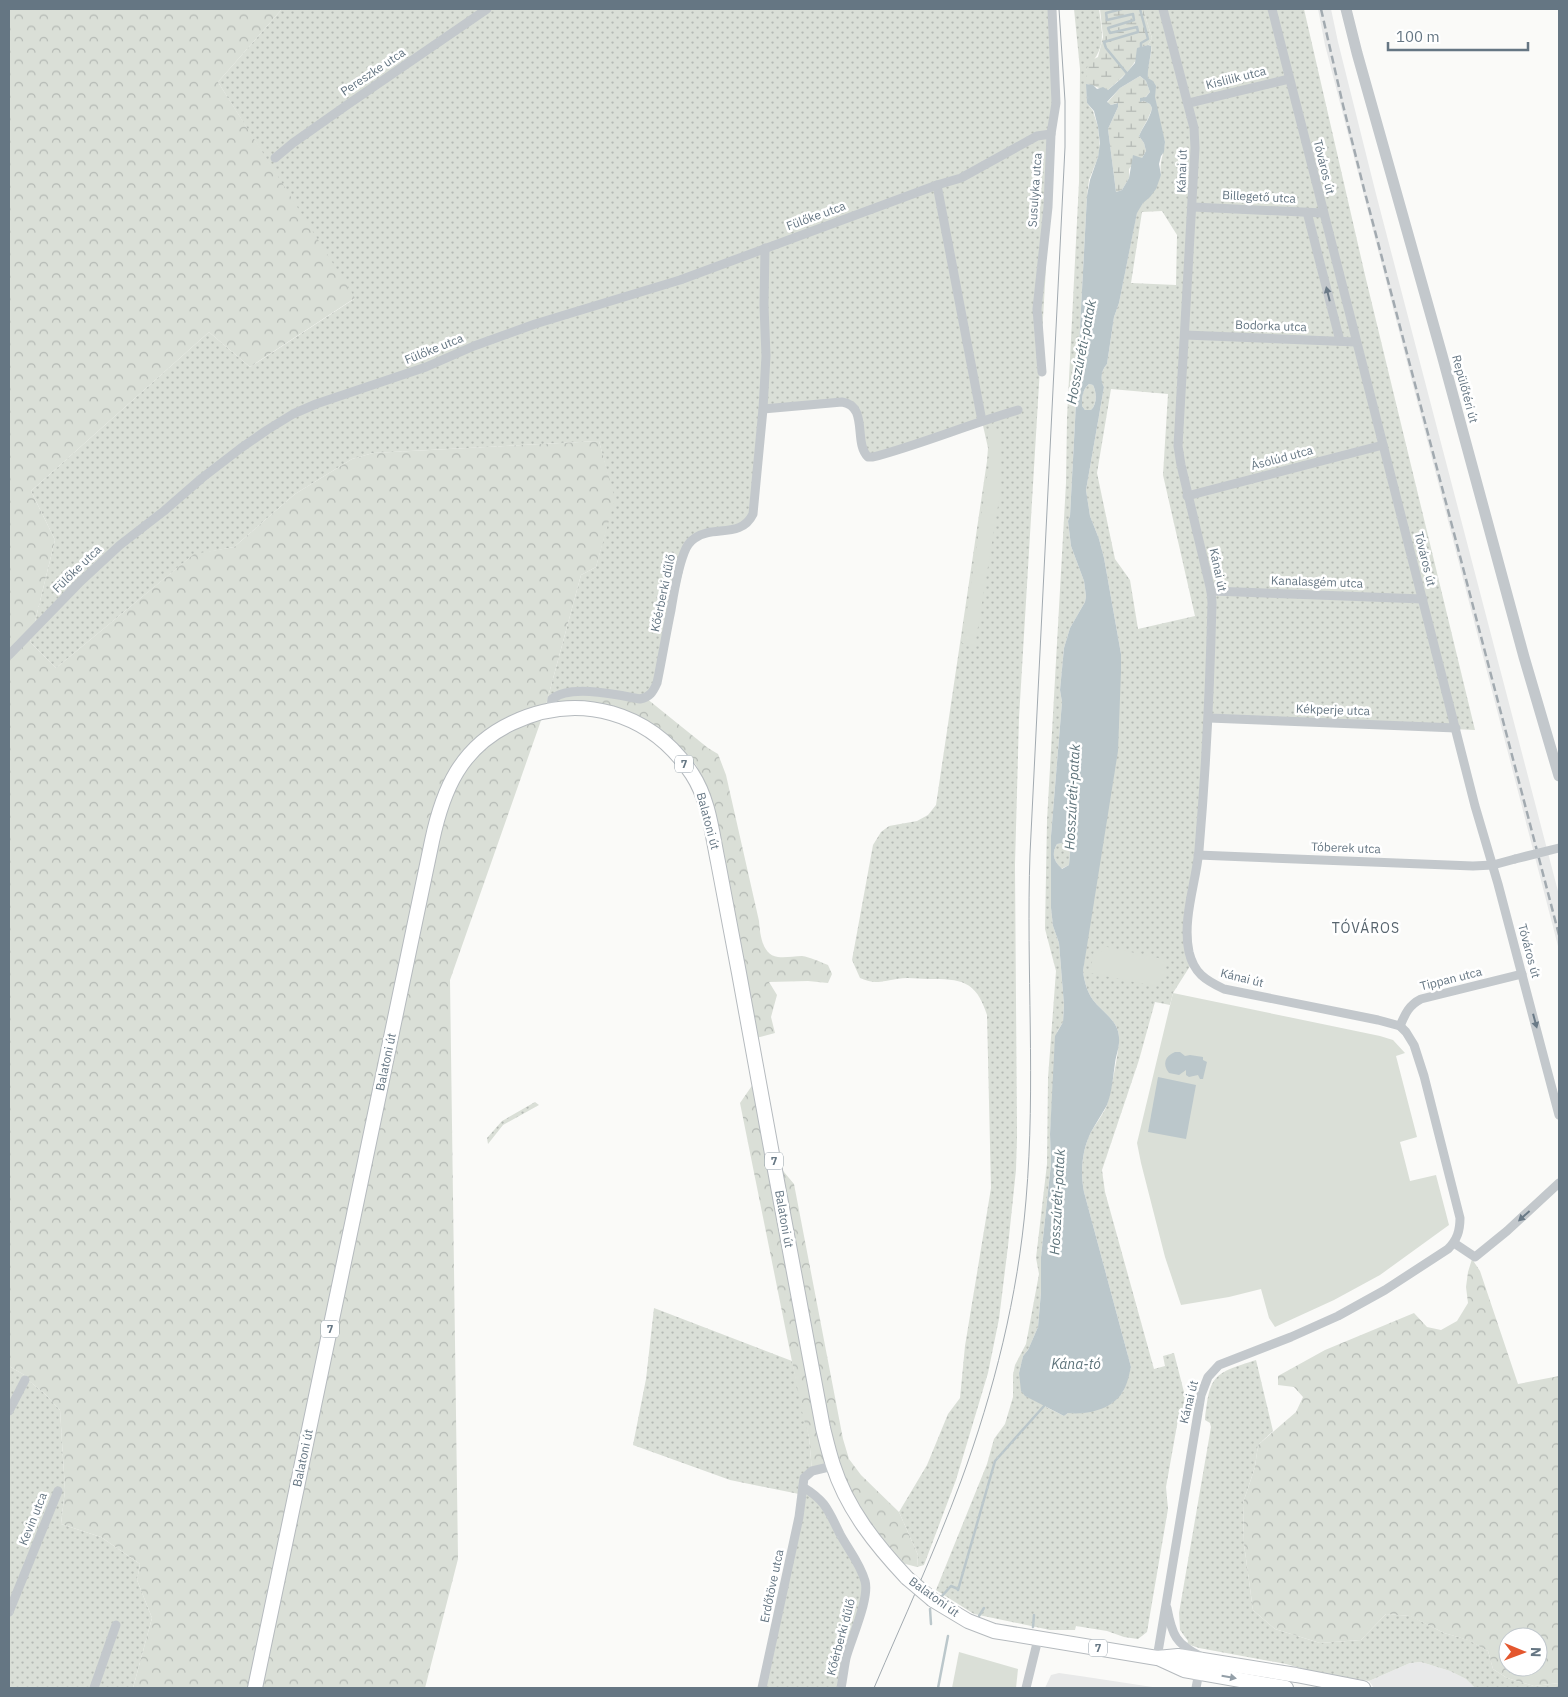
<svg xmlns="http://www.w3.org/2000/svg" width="1568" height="1697" viewBox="0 0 1568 1697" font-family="'IBM Plex Sans',sans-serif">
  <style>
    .built { fill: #e8e9e9 }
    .grass { fill: url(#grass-dots); fill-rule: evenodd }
    .forest { fill: url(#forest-crowns); fill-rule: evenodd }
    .wetland { fill: url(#wetland-marsh) }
    .park { fill: #dadfd7 }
    .water { fill: #bbc7cb; fill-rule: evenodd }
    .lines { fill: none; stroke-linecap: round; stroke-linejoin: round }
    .stream { stroke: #bbc7cb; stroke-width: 2.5 }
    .primary-casing { stroke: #b5babe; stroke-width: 16 }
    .minor { stroke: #c3c8cc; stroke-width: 9 }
    .tertiary { stroke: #c3c8cc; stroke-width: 11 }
    .primary { stroke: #fff; stroke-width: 14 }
    .tram { stroke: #a2aab0; stroke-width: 1 }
    .rail { stroke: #a2aab0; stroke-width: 2.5; stroke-dasharray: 8 4; stroke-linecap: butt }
    .primary-bridge-casing { stroke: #b5babe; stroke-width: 16; stroke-linecap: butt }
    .minor-bridge { stroke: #c3c8cc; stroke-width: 9 }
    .primary-bridge { stroke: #fff; stroke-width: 14 }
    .oneway { fill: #6a7a87 }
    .oneway2 { fill: #939fa8 }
    .labels { text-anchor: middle; stroke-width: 5; stroke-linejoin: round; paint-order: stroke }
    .shield { fill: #fff; stroke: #939fa8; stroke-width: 1 }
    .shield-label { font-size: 11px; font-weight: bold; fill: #657683 }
    .street-label { font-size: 12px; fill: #657683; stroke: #fff }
    .water-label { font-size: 14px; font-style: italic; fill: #60757c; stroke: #fff }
    .neighbourhood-label { font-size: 14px; letter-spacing: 1px; fill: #57646e; stroke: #fff }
  </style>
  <defs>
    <pattern id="grass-dots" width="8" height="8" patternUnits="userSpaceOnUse" patternTransform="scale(1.25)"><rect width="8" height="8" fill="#dadfd7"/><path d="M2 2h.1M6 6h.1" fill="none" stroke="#b4b9b4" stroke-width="1.8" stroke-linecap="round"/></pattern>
    <pattern id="forest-crowns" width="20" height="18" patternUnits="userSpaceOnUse" patternTransform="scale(1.25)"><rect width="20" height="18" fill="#dadfd7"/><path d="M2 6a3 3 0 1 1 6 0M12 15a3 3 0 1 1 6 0" fill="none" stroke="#b4b9b4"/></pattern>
    <pattern id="wetland-marsh" width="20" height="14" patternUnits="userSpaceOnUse" patternTransform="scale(1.25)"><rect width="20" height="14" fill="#dadfd7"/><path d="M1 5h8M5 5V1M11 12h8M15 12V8" fill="none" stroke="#b4b9b4"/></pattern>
  </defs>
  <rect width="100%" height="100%" fill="#fafaf8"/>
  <g class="built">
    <polygon points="1318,9 1331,9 1338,42 1376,194 1559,895 1559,950 1325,45"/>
    <polygon points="1421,1662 1450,1671 1466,1679 1475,1688 1374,1688 1369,1681 1410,1663"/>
    <polygon points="1059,1673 1080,1676 1159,1688 1045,1688 1051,1675"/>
  </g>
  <g class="grass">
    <path d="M 282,9 L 1052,9 L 1056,75 L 1042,268 L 1046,268 L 1019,718 L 1015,865 L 1017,1137 L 1016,1170 L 1008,1246 L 999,1319 L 988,1373 L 956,1480 L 924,1565 L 917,1567 L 918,1555 L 899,1512 L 927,1465 L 948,1414 L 960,1398 L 965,1346 L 991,1188 L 987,1015 C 976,980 961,979 928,979 C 918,979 908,977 897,979 C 882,981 875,985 860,978 L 852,960 L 873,845 L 881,832 L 889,826 L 917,821 L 928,815 L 936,805 L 987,461 L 988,448 L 982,421 L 868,457 L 861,429 L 847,403 L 763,409 L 749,522 L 702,534 L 689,544 L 657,683 L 646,698 L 564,694 L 544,712 L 581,575 L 596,567 L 614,499 L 599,441 L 373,453 L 352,459 L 295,494 L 234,547 L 193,555 L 56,668 L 30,642 L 55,540 L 31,491 L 209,332 L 250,367 L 354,299 L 218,82 Z"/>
    <path d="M 1074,9 L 1099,9 C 1103,38 1106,47 1086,70 L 1087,103 L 1093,111 L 1098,127 L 1100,148 L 1097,160 L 1089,180 L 1087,196 L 1070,516 L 1068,521 L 1071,546 L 1084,581 L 1086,596 L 1085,602 L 1070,628 L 1064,648 L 1060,690 L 1062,702 L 1051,836 L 1051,908 L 1053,926 L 1059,943 L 1064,1005 L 1063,1022 L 1057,1032 L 1050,1134 L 1051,1164 L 1041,1257 L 1041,1292 L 1038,1327 L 1028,1350 L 1023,1356 L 1019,1373 L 1044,1406 L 1064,1416 L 1068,1413 L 1123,1392 L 1131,1367 L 1084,1192 C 1080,1172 1082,1150 1091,1132 C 1096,1123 1103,1115 1107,1105 C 1110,1095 1120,1047 1119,1037 C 1118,1020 1102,1012 1093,1000 C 1087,992 1084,980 1083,971 L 1121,654 L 1104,558 L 1099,539 L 1090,516 L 1086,490 L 1104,387 C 1100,380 1101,370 1107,364 L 1114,317 L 1119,303 L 1137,212 L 1161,175 C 1159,161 1164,155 1165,142 C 1159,121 1150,98 1148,77 C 1146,66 1153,54 1151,46 L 1148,45 L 1152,38 L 1143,9 L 1304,9 L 1365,275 L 1475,730 L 1209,718 L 1188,926 L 1192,963 L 1173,993 L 1170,1005 L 1155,1002 L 1139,1060 L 1102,1170 L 1105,1192 L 1154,1369 L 1165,1366 L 1163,1356 L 1174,1353 L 1185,1396 L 1182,1414 L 1179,1414 L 1166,1487 L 1168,1509 L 1147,1632 L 1138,1639 L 1124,1637 L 1107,1631 L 1076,1626 L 1075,1630 L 1050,1630 L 974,1614 L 936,1590 L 987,1464 L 994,1439 L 1005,1424 L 1013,1397 L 1013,1375 L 1015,1365 L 1026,1344 L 1039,1274 L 1036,1258 L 1047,1164 L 1048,1078 L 1056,971 L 1045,929 L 1047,821 L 1066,483 L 1067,418 L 1079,182 L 1080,69 ZM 1162,211 L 1177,235 L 1176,285 L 1131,283 L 1142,212 ZM 1111,389 L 1168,394 L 1163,475 L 1195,616 L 1138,629 L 1130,580 L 1115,559 L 1097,473 Z"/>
    <path d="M 1089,384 L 1093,385 C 1097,393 1097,404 1091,410 L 1085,410 L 1082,406 C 1082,398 1082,390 1089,384 Z"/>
    <path d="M 1063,843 L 1067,844 L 1070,853 L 1069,865 L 1061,869 C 1054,860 1051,855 1057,844 Z"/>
    <polygon points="535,1102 539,1105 503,1125 488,1144 487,1138 502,1121"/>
    <polygon points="654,1308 792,1361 809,1437 812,1471 803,1487 820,1499 865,1582 841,1688 759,1688 784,1579 799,1494 730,1480 633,1445 646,1379"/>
    <path d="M 1256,1360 L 1273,1431 L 1258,1445 L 1255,1467 L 1243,1503 L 1244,1544 L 1253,1610 L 1275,1629 L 1320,1643 L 1361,1640 L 1386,1614 L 1411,1616 L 1444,1633 L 1469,1640 L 1488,1651 L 1493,1669 L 1507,1678 L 1534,1686 L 1559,1683 L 1559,1688 L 1475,1688 L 1466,1679 L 1450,1671 L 1421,1662 L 1410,1663 L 1369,1681 L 1318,1673 L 1286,1664 L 1199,1648 L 1187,1644 L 1188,1641 L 1180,1630 L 1179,1613 L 1211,1427 L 1210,1423 L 1205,1420 C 1210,1374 1213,1374 1256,1360 Z"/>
    <polygon points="9,1366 26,1376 28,1380 45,1394 60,1410 65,1490 61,1524 101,1537 140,1564 137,1580 152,1618 133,1688 9,1688"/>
  </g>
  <g class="forest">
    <polygon points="9,9 282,9 218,82 355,298 250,367 209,332 31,491 55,540 30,642 56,668 194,554 234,547 295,494 352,459 373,453 599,441 615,499 596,567 581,575 544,712 450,980 458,1559 425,1688 133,1688 152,1618 137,1580 140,1564 101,1537 61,1524 65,1490 60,1410 45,1394 28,1380 26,1376 9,1366"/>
    <path d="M 564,694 L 646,698 L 708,748 L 718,754 L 726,775 L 759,921 C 760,934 762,955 778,957 C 786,958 794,956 802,956 C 810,957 820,962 828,965 L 832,974 L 828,983 L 808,981 L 769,982 L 777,995 L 771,1017 L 775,1033 L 756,1038 L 707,787 L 696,765 L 673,740 L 656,726 L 635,714 L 607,706 L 557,703 L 555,697 Z"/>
    <polygon points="758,1077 774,1160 794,1184 843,1439 849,1459 861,1475 899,1512 918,1555 917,1567 890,1560 833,1467 812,1471 809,1437 803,1416 740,1103"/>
    <path d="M 1472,1259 L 1480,1271 L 1518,1384 L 1559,1376 L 1559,1683 L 1534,1686 L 1507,1678 L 1493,1669 L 1488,1651 L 1468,1640 L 1444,1633 L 1410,1616 L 1386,1614 L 1361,1640 L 1320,1643 L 1275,1629 L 1253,1610 L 1244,1544 L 1243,1503 L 1255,1467 L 1258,1445 L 1296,1412 L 1303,1397 L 1294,1387 L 1278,1385 L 1278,1376 L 1325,1350 L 1414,1313 L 1427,1327 L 1441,1330 L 1457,1321 L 1468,1303 L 1466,1287 L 1468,1272 ZM 1508,1637 L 1538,1637 L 1538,1667 L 1508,1667 Z"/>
  </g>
  <g class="wetland">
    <path d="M 1100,9 L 1143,9 L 1152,38 L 1148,45 L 1142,47 C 1133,69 1125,75 1108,90 C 1099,89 1094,85 1086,84 L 1086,70 L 1090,61 L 1098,57 L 1103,37 Z"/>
    <path d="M 1140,76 L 1146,81 L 1150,92 L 1141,102 L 1144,101 L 1150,104 L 1152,108 C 1149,119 1143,126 1139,136 L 1144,143 L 1146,151 L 1142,158 L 1133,164 L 1129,169 L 1129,178 L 1122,190 L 1116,192 L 1108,129 L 1118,107 L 1117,103 L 1111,105 L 1107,103 L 1120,88 Z"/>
  </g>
  <g class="park">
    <polygon points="1001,429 1001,488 975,645 962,643 990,458 987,430"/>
    <polygon points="1103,946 1163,959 1167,971 1154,986 1090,973 1094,950 1101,952"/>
    <polygon points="1173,993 1380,1036 1393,1040 1405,1053 1396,1056 1417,1137 1400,1142 1410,1181 1436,1175 1449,1225 1380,1275 1334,1300 1275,1327 1269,1318 1261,1289 1229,1297 1181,1305 1165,1257 1141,1163 1137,1143"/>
    <polygon points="959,1652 1018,1669 1016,1688 952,1688"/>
  </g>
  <g class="water">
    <path d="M 1148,45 L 1151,46 C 1152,54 1147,67 1148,78 L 1153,81 L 1156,86 L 1155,97 L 1165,142 L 1164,152 L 1161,156 L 1159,164 L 1161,175 L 1156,189 L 1150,197 L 1143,203 L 1137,213 L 1119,303 L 1114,317 L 1107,364 C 1101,370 1100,380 1104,387 L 1086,490 L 1090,516 L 1099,539 L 1104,558 L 1121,654 L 1121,671 L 1118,751 L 1083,971 C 1084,980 1087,992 1093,1000 C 1102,1012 1118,1020 1119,1037 C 1120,1046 1116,1055 1115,1063 C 1113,1077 1112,1092 1107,1105 C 1102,1114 1096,1123 1091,1132 C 1082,1150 1080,1172 1084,1192 L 1131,1367 C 1129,1375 1127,1386 1122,1393 C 1111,1410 1086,1415 1068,1413 L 1064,1416 L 1025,1396 L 1021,1391 L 1019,1373 L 1023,1356 L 1028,1350 L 1038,1327 L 1041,1292 L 1041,1257 L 1051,1164 L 1050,1134 L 1055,1036 L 1063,1022 L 1064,1005 L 1059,943 L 1053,926 L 1051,908 L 1051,836 L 1062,702 L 1060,690 L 1064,648 L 1070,628 L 1085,602 L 1086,596 L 1084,581 L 1071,546 L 1068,521 L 1070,516 L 1087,196 L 1090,180 L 1098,157 L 1100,144 L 1098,127 L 1094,111 L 1087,103 L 1086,84 L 1093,85 L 1097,89 L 1103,87 L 1108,90 L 1122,78 L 1135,63 L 1137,48 ZM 1140,76 L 1146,81 L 1150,92 L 1146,97 L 1140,98 L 1140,102 L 1144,101 L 1150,104 L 1152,108 C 1150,119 1143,126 1139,136 L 1144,143 L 1146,151 L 1142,158 L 1133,155 L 1129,178 L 1122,190 L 1116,192 L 1108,129 L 1118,107 L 1118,103 L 1111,105 L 1107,102 L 1120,88 ZM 1089,384 L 1093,385 C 1097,393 1097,404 1091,410 L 1085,410 L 1082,406 C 1082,398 1082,390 1089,384 ZM 1063,843 L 1067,844 L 1070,853 L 1069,865 L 1062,869 C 1054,861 1051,855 1057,844 Z"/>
    <path d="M 1175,1052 L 1180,1052 L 1185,1056 L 1190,1055 L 1203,1057 L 1203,1060 L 1207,1062 L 1203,1079 L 1200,1079 L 1198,1075 L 1189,1077 L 1186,1075 L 1186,1070 L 1179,1075 L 1169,1073 C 1162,1064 1165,1056 1175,1052 Z"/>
    <polygon points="1158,1077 1196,1085 1186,1139 1148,1132"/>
  </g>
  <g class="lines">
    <g class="stream">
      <polyline points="1122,9 1106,13 1107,20 1133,14 1134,20 1108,28 1110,33 1137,27 1138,32 1104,42 1106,48 1129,76"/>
      <polyline points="1140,9 1148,39 1141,43 1141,50"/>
      <polyline points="958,1590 995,1461 1044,1406 1045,1403"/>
      <polyline points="942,1596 951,1586 958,1589"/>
      <polyline points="930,1609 931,1624"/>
      <polyline points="979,1616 984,1608"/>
      <polyline points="1033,1627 1034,1615"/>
      <polyline points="938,1688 948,1636"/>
    </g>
    <defs>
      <g id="primary">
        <polyline points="933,1600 968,1621 994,1631 1157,1658 1178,1656 1296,1675 1363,1688"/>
        <polyline points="1160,1659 1184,1670 1286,1688"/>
        <path d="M 255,1688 L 432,841 C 443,789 461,747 512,723 C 579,691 651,712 692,774 C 709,800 712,833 718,862 C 725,899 732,936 739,973 C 766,1125 795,1276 823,1428 C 826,1440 829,1453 833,1465 C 847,1509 876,1545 907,1578"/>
      </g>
    </defs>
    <use href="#primary" class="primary-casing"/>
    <g class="minor">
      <polyline points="1272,9 1475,806 1498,884 1559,1115"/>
      <polyline points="1189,103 1289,79"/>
      <polyline points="275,158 293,143 347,105 487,9"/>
      <polyline points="937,185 982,421"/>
      <polyline points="1193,207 1323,213"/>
      <polyline points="1307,212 1340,341"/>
      <polyline points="1185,335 1356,342"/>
      <polyline points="1042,372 1037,309 1048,207 1051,134 1056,103 1052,9"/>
      <path d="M 763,409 L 842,402 C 869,406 853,443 868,457 L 873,457 C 922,444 969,424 1018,410"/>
      <polyline points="1187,496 1383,445"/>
      <polyline points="1211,591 1423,599"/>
      <polyline points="9,655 79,583 120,545 164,511 202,478 241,448 267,430 293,414 316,404 426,367 474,346 535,324 680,280 937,185 961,178 1037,136 1051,134"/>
      <path d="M 551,710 L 552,699 C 570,684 618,695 640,699 C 650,697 653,692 657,683 C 662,659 666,634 671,610 C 674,592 677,571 684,553 C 686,547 689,542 695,538 C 713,525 741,539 753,514 L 763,409 L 766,356 L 764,306 L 765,248"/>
      <polyline points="1209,718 1456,728"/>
      <polyline points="1198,855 1473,866 1493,865 1515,859"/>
      <path d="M 1400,1026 C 1405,1014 1409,1005 1421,999 L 1522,974"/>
      <polyline points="1454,1243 1475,1257 1507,1231 1559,1183"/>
      <polyline points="9,1411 25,1380"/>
      <path d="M 803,1487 C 826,1501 828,1510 840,1534 C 848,1549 860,1563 865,1581 C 870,1598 851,1639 846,1658 C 844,1668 843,1678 841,1688"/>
      <path d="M 1167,1608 C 1172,1635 1176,1644 1200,1656"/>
      <polyline points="9,1612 58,1491"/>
      <path d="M 1157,1658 L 1201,1395 L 1208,1377 L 1219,1365 L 1291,1337 L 1338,1316 L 1385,1290 L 1448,1249 C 1457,1240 1460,1231 1460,1218 L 1424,1076 L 1414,1045 L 1406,1032 L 1400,1026 L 1378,1020 L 1224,989 C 1205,980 1194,973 1189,952 C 1182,919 1196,883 1199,850 C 1206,768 1210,686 1212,603 L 1211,591 L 1181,465 L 1178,446 L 1195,148 L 1194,128 L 1163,9"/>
      <polyline points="94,1688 116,1625"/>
      <polyline points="762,1688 799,1517 804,1478 812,1471 833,1466"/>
      <polyline points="1026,1688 1038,1639"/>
      <polyline points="1196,1688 1199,1672 1202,1669"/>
    </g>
    <polyline class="tertiary" points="1346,9 1357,53 1442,355 1524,657 1559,776"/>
    <use href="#primary" class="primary"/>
    <path class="tram" d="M 874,1688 C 903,1620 935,1551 961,1481 C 994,1391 1018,1296 1026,1200 C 1036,1085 1026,969 1030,854 L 1065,147 L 1065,101 L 1059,9"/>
    <polyline class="rail" points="1321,9 1343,105 1364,189 1559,935"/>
    <defs>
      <polyline id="primary-bridge" points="907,1578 933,1600"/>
    </defs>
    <use href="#primary-bridge" class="primary-bridge-casing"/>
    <polyline class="minor-bridge" points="1515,859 1559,848"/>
    <use href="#primary-bridge" class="primary-bridge"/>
  </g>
  <defs><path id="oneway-solid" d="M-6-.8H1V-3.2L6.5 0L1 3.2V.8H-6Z" transform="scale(1.25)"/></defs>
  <g class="oneway">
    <use href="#oneway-solid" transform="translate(1328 294) rotate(-104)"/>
    <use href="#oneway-solid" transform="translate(1535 1021) rotate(75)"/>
    <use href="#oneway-solid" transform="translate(1524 1216) rotate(138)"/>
  </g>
  <use class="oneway2" href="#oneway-solid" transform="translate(1229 1677) rotate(10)"/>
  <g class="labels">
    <g class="shield">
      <rect x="675" y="755.5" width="18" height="17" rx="4"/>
      <rect x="765" y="1152.5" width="18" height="17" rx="4"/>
      <rect x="321" y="1320.5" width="18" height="17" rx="4"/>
      <rect x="1089" y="1639.5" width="18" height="17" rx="4"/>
    </g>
    <g class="shield-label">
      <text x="684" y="768">7</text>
      <text x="774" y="1165">7</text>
      <text x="330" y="1333">7</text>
      <text x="1098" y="1652">7</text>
    </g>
    <g class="street-label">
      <text transform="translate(373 72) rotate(-34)" y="4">Pereszke utca</text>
      <text transform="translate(1236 78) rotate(-14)" y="4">Kislilik utca</text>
      <text transform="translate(1324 167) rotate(76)" y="4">Tóváros út</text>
      <text transform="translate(1182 171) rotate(-88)" y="4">Kánai út</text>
      <text transform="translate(1035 190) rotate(-86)" y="4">Susulyka utca</text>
      <text transform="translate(1259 197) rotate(3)" y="4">Billegető utca</text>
      <text transform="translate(816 216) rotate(-20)" y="4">Fülőke utca</text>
      <text transform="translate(1271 326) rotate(2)" y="4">Bodorka utca</text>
      <text transform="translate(434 349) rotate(-22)" y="4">Fülőke utca</text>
      <text transform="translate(1465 389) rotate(75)" y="4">Repülőtéri út</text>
      <text transform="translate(1282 458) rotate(-15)" y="4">Ásólúd utca</text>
      <text transform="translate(1425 559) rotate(76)" y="4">Tóváros út</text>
      <text transform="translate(77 569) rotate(-44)" y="4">Fülőke utca</text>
      <text transform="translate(1218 570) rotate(78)" y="4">Kánai út</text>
      <text transform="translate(1317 582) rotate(2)" y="4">Kanalasgém utca</text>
      <text transform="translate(663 593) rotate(-78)" y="4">Kőérberki dűlő</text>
      <text transform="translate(1333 710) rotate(2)" y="4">Kékperje utca</text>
      <text transform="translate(708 821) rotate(75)" y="4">Balatoni út</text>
      <text transform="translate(1346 848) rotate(2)" y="4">Tóberek utca</text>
      <text transform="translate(1529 951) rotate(75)" y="4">Tóváros út</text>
      <text transform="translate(1242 978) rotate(14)" y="4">Kánai út</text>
      <text transform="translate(1451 979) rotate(-14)" y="4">Tippan utca</text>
      <text transform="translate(386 1062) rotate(-78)" y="4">Balatoni út</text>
      <text transform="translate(784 1219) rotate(80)" y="4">Balatoni út</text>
      <text transform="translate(1189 1402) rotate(-76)" y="4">Kánai út</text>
      <text transform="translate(303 1458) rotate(-78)" y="4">Balatoni út</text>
      <text transform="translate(33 1519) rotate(-68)" y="4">Kevin utca</text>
      <text transform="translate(772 1586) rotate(-78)" y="4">Erdőtöve utca</text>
      <text transform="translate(934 1597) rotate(36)" y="4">Balatoni út</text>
      <text transform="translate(841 1637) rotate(-75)" y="4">Kőérberki dűlő</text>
    </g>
    <g class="water-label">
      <text transform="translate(1081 352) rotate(-79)" y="5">Hosszúréti-patak</text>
      <text transform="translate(1072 797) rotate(-87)" y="5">Hosszúréti-patak</text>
      <text transform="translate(1057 1202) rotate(-87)" y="5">Hosszúréti-patak</text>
      <text x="1076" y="1369">Kána-tó</text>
    </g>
    <g class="neighbourhood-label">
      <text x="1366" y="933">TÓVÁROS</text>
    </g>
  </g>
  <rect width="1568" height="1697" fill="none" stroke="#657683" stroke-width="20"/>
  <g transform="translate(1523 1652) rotate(91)"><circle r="24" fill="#ffffff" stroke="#c1c8cd"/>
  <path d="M0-4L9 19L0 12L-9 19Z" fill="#e4572e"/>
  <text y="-8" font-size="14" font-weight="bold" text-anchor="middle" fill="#657683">N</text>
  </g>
  <path d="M1388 42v8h140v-8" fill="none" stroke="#657683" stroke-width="2.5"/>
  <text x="1396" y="42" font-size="15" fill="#657683" stroke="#ffffff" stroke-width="4" paint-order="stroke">100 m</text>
</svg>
